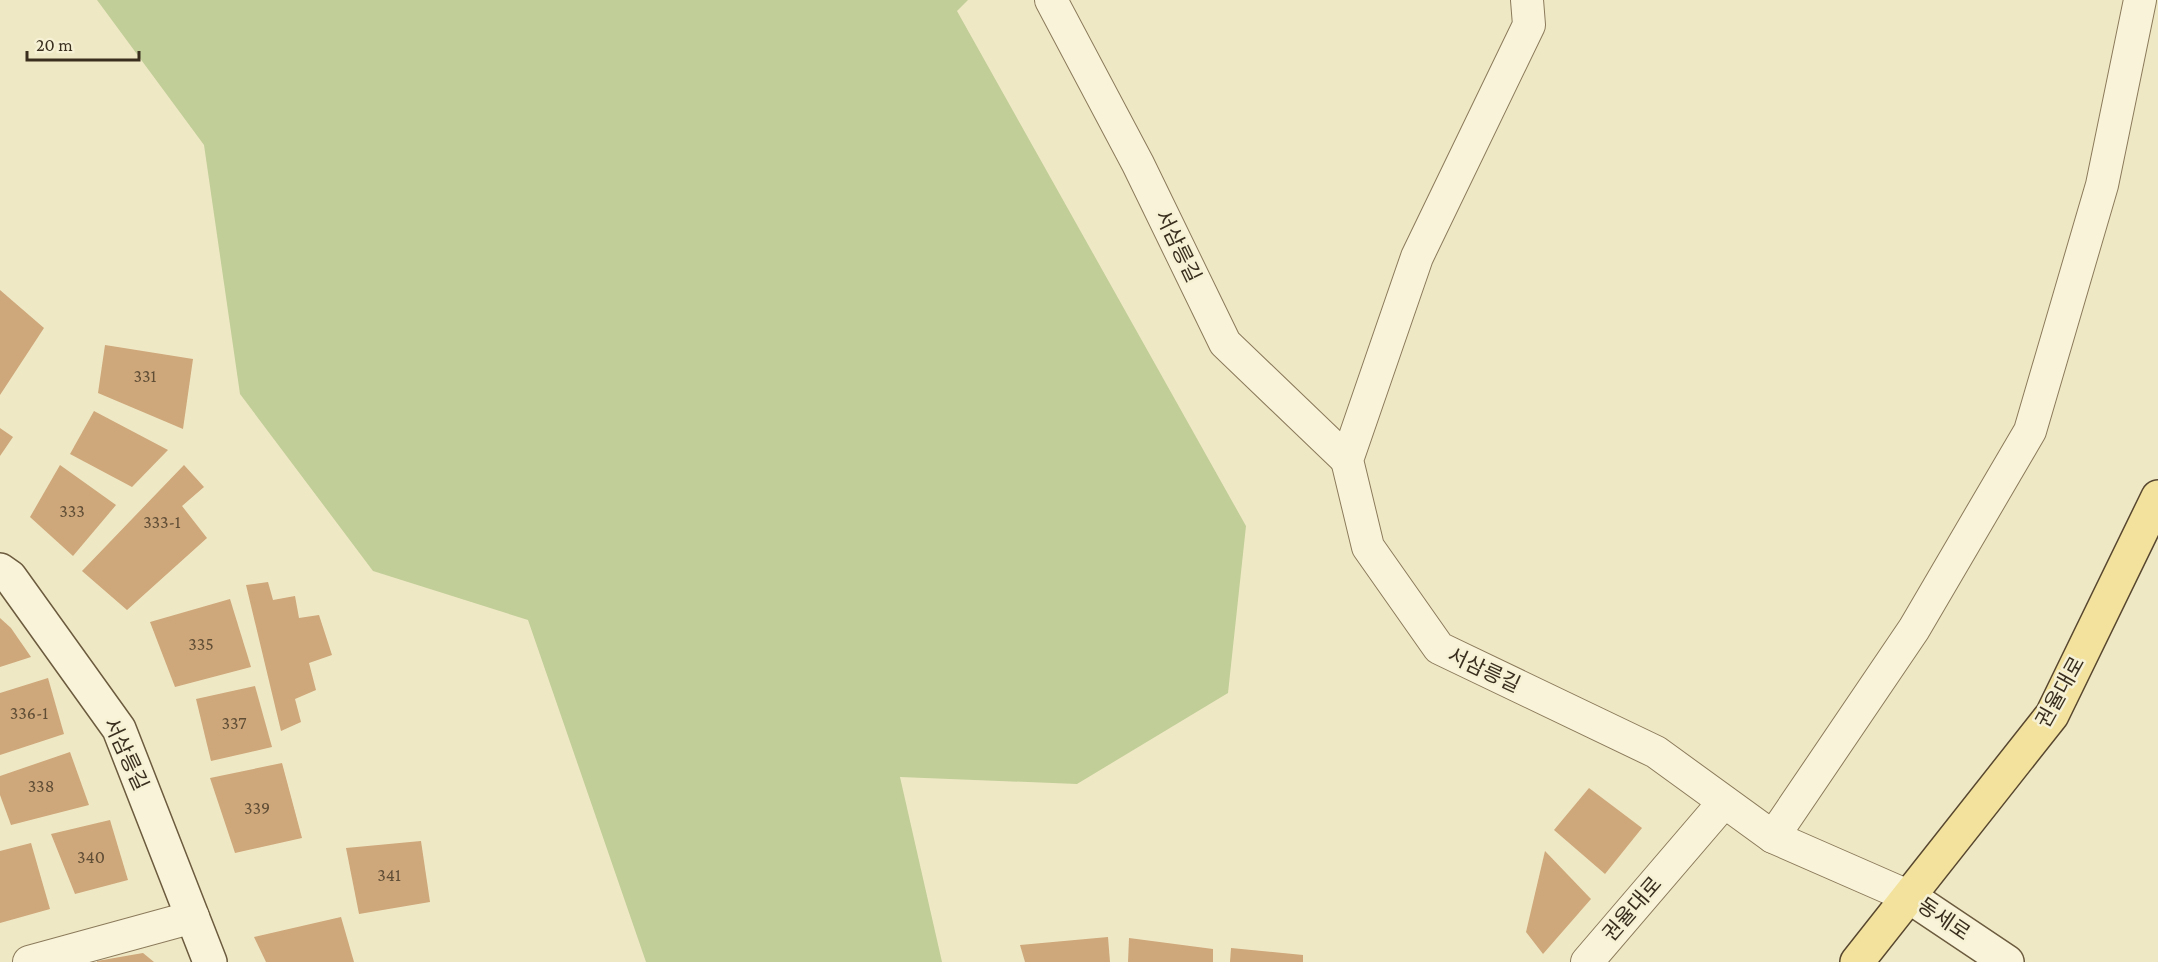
<svg xmlns="http://www.w3.org/2000/svg" width="2158" height="962" viewBox="0 0 2158 962" font-family="'Crimson Pro','Noto Sans KR',serif">
  <style>
    .green { fill: #c1ce98 }
    .building { fill: #cea77a }
    .lines { fill: none; stroke-linecap: round; stroke-linejoin: round }
    .street-casing { stroke: #8b7a5b; stroke-width: 34 }
    .secondary-casing { stroke: #6c5b3e; stroke-width: 36 }
    .primary-casing { stroke: #58472f; stroke-width: 36 }
    .street { stroke: #f9f4d9; stroke-width: 32 }
    .secondary { stroke: #f9f4d9; stroke-width: 33 }
    .primary { stroke: #f2e29d; stroke-width: 33 }
    .labels { text-anchor: middle; stroke-width: 5; stroke-linejoin: round; paint-order: stroke }
    .number-label { font-size: 18px; fill: #5f4d36 }
    .street-label { font-size: 21px; fill: #3a2f1f; stroke: #f6f1d5 }
  </style>
  <rect width="100%" height="100%" fill="#efe8c5"/>
  <polygon class="green" points="97,0 968,0 957,11 1246,526 1228,693 1077,784 900,777 942,962 646,962 528,620 373,571 240,394 204,145"/>
  <g class="building">
    <polygon points="0,290 44,328 0,395"/>
    <polygon points="105,345 193,359 183,429 98,393"/>
    <polygon points="94,411 168,450 132,487 70,454"/>
    <polygon points="0,428 13,437 0,456"/>
    <polygon points="60,465 116,505 73,556 30,517"/>
    <polygon points="184,465 204,487 182,506 207,538 127,610 82,571"/>
    <polygon points="268,582 273,600 295,596 299,618 319,615 332,655 309,663 316,690 295,699 301,722 281,731 246,585"/>
    <polygon points="230,599 251,667 175,687 150,622"/>
    <polygon points="0,618 11,628 31,657 0,667"/>
    <polygon points="48,678 64,734 0,755 0,693"/>
    <polygon points="255,686 272,747 211,761 196,699"/>
    <polygon points="70,752 89,805 11,825 0,795 0,776"/>
    <polygon points="282,763 302,838 235,853 210,778"/>
    <polygon points="1589,788 1642,828 1605,874 1554,830"/>
    <polygon points="110,820 128,880 75,894 51,834"/>
    <polygon points="421,841 430,902 359,914 346,848"/>
    <polygon points="31,843 50,909 0,923 0,851"/>
    <polygon points="1545,851 1591,899 1543,954 1526,932"/>
    <polygon points="341,917 354,962 266,962 254,937"/>
    <polygon points="1108,937 1110,962 1025,962 1020,945"/>
    <polygon points="1129,938 1213,949 1213,962 1128,962"/>
    <polygon points="1231,948 1303,955 1303,962 1230,962"/>
    <polygon points="143,953 154,962 97,962 97,961"/>
  </g>
  <g class="lines">
    <defs>
      <g id="street">
        <polyline points="1051,0 1138,164 1225,343 1347,460"/>
        <polyline points="1527,0 1529,25 1417,257 1347,460 1368,547 1439,648 1656,752 1773,837 1910,897"/>
        <polyline points="1773,837 1914,629 2030,431 2102,185 2140,0"/>
        <polyline points="29,962 193,917"/>
        <polyline points="1587,962 1724,802"/>
      </g>
      <g id="secondary">
        <polyline points="0,570 10,577 119,729 210,962"/>
        <polyline points="1910,897 2007,962"/>
      </g>
      <polyline id="primary" points="1857,962 2052,715 2158,497"/>
    </defs>
    <use href="#street" class="street-casing"/>
    <use href="#secondary" class="secondary-casing"/>
    <use href="#primary" class="primary-casing"/>
    <use href="#street" class="street"/>
    <use href="#secondary" class="secondary"/>
    <use href="#primary" class="primary"/>
  </g>
  <g class="labels">
    <g class="number-label">
      <text x="145" y="382">331</text>
      <text x="72" y="517">333</text>
      <text x="162" y="528">333-1</text>
      <text x="201" y="650">335</text>
      <text x="29" y="719">336-1</text>
      <text x="234" y="729">337</text>
      <text x="41" y="792">338</text>
      <text x="257" y="814">339</text>
      <text x="91" y="863">340</text>
      <text x="389" y="881">341</text>
    </g>
    <g class="street-label">
      <text transform="translate(1178 246) rotate(64)" y="7">서삼릉길</text>
      <text transform="translate(1484 670) rotate(25)" y="7">서삼릉길</text>
      <text transform="translate(2060 692) rotate(-61)" y="7">권율대로</text>
      <text transform="translate(126 754) rotate(65)" y="7">서삼릉길</text>
      <text transform="translate(1632 909) rotate(-49)" y="7">권율대로</text>
      <text transform="translate(1944 919) rotate(34)" y="7">동세로</text>
    </g>
  </g>
  <path d="M27 51v9h112v-9" fill="none" stroke="#3a2f1f" stroke-width="3"/>
  <text x="36" y="51" font-size="18" fill="#3a2f1f" stroke="#f6f1d5" stroke-width="4.5" paint-order="stroke">20 m</text>
</svg>
